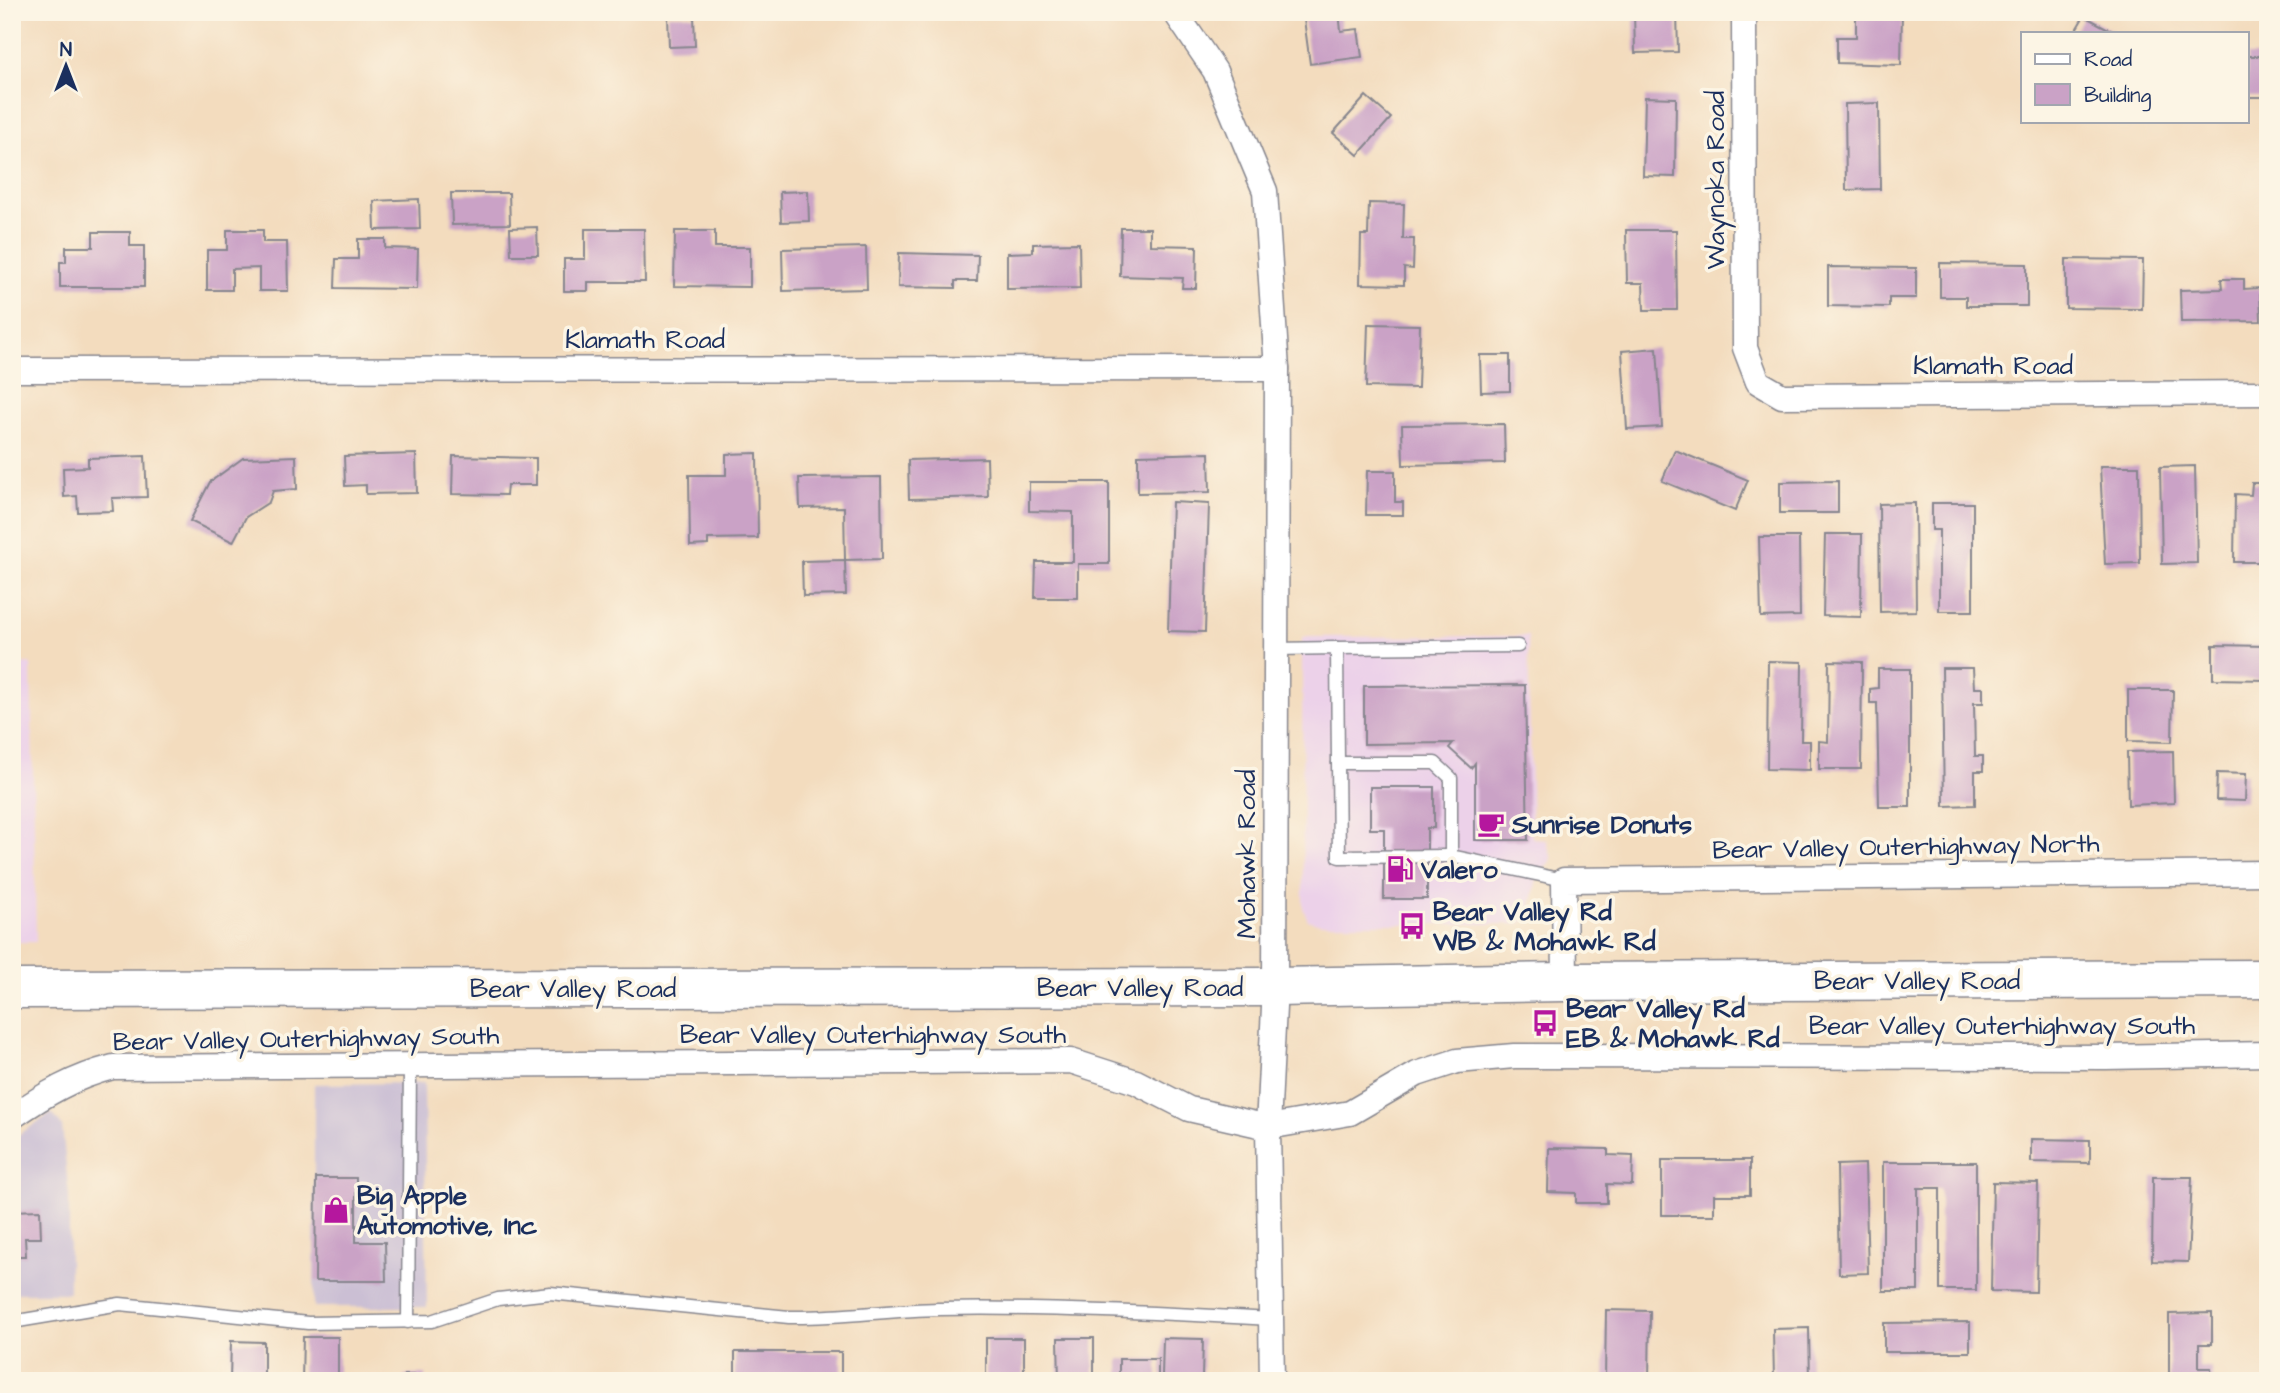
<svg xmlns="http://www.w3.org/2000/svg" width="2280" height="1393" viewBox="0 0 2280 1393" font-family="'Architects Daughter',sans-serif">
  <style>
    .built { fill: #ecd1e9 }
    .industrial { fill: #cbbfd4 }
    .building { fill: #caa2c6 }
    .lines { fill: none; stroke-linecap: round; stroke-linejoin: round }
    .service-casing { stroke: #87868e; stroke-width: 15 }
    .minor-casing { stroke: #87868e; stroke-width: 27 }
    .primary-casing { stroke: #87868e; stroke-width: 41 }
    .service { stroke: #fff; stroke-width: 12 }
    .minor { stroke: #fff; stroke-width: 24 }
    .primary { stroke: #fff; stroke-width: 38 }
    .labels { text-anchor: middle; stroke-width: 7; stroke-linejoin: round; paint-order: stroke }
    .street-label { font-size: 26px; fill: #1b2f5e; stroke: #fcf5e5 }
    .poi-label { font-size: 26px; font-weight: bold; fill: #1b2f5e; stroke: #fcf5e5; text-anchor: start }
  </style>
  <rect width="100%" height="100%" fill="#fcf5e5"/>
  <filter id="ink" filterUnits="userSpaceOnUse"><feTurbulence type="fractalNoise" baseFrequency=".0143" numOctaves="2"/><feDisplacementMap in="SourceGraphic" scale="14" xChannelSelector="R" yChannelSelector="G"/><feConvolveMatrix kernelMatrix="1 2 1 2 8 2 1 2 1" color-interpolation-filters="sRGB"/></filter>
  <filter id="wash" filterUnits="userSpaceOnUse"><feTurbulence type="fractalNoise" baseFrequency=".00686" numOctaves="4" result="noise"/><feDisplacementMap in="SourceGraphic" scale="28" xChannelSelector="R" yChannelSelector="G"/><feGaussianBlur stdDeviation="1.57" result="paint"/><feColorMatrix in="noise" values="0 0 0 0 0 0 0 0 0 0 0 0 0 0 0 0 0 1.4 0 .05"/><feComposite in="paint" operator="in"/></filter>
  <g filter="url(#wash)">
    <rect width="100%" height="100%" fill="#f3dcbe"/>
    <g class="built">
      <polygon points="1528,636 1532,838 1546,839 1552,859 1537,878 1528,919 1517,924 1320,924 1308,920 1303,908 1302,637"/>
      <polygon points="31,664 36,942 12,942 12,665"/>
    </g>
    <g class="industrial">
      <polygon points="424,1083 427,1307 314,1307 314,1084"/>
      <polygon points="52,1113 62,1126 69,1197 69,1293 12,1293 12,1139"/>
    </g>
    <g id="blocks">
      <g class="building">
        <polygon points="1303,12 1339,12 1341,31 1358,29 1362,57 1310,64"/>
        <polygon points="1634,12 1677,12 1678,52 1635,53"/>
        <polygon points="1856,12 1902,12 1901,65 1837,63 1837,37 1856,37"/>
        <polygon points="668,15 694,15 695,46 669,47"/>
        <polygon points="2084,16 2116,33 2074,33"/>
        <rect x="2247" y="56" width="21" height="41"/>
        <polygon points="1366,96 1391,118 1358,155 1333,133"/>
        <polygon points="1645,97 1676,98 1675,177 1643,176"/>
        <polygon points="1879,103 1880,189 1846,190 1845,104"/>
        <polygon points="808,191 809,221 781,222 780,192"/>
        <polygon points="451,193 509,193 510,224 452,225"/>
        <polygon points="419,199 420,229 375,230 374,201"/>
        <polygon points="1369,203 1404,204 1403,239 1414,239 1413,269 1404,268 1404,285 1360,284 1361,235 1368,235"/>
        <polygon points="537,227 538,255 511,255 510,228"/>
        <polygon points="1121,228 1150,228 1150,245 1197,246 1196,288 1182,288 1183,278 1120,276"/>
        <polygon points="585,229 644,229 645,282 588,282 588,291 564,291 564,259 585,259"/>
        <polygon points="227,230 263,230 263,242 287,242 288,291 259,291 259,268 232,269 232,290 207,290 207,250 227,250"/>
        <polygon points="1626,230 1676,230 1677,310 1644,310 1643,283 1627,283"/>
        <polygon points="675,231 715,231 715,247 750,247 750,287 674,286"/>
        <polygon points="93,232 130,232 130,246 144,246 144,287 60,287 60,262 66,262 66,247 93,247"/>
        <polygon points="358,239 385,239 385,248 418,249 417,289 335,288 336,259 358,259"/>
        <polygon points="1079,243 1080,288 1007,289 1007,253 1033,252 1033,244"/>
        <polygon points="866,247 867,289 783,291 782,249"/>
        <polygon points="899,253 978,255 977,281 955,281 955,288 898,287"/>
        <polygon points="2066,259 2143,260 2142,309 2066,308"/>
        <polygon points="1940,263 2027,264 2027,306 1966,306 1966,297 1940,297"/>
        <polygon points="1828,267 1916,268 1916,298 1889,298 1889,307 1828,306"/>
        <polygon points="2221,279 2244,279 2244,289 2260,288 2261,321 2181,322 2180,290 2222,289"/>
        <polygon points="1368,324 1420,325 1418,388 1366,387"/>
        <polygon points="1657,348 1662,427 1627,429 1622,351"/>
        <polygon points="1480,355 1510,355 1510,391 1481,392"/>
        <polygon points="1504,424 1505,463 1403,465 1402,425"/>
        <polygon points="1675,450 1748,480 1735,511 1662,481"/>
        <polygon points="757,453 758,538 708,539 708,545 690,546 689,475 726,475 726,454"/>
        <polygon points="1209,453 1210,492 1138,493 1138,455"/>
        <polygon points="416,454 417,493 366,494 366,485 345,486 344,456"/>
        <polygon points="145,456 147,497 112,498 113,511 78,512 77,496 64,497 63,468 88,467 88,458"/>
        <polygon points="296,456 297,489 273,491 269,502 246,517 233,542 190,521 210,482 243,458"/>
        <polygon points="453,456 536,458 536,485 507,485 506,495 452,494"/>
        <polygon points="987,458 988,497 909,499 908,460"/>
        <polygon points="2100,466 2139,466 2140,563 2105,564"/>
        <polygon points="2195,466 2197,563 2162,564 2160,467"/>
        <polygon points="1367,471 1395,471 1395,502 1403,502 1403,515 1366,515"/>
        <polygon points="881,477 882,559 845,560 844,507 800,508 799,478"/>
        <polygon points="1838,481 1838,513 1780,513 1780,482"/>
        <polygon points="1029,482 1109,482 1109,564 1078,564 1078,598 1035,598 1036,562 1073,562 1073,512 1029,511"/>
        <polygon points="2252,483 2268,483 2268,562 2234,562 2235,494 2251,495"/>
        <polygon points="1172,502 1209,504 1205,632 1168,631"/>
        <polygon points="1915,503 1916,611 1880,612 1879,504"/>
        <polygon points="1932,503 1973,503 1973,611 1939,611 1939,530 1932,530"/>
        <polygon points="1825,534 1862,534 1861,617 1823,616"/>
        <polygon points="1759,537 1799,537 1800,616 1761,617"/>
        <polygon points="845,560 846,595 803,596 802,561"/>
        <polygon points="2213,645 2268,646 2268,680 2213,679"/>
        <polygon points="1768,661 1802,662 1801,741 1810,741 1810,770 1767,769"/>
        <polygon points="1829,661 1862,662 1861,769 1819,769 1819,741 1828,742"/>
        <polygon points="1942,668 1973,668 1974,688 1983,688 1983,703 1974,703 1975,756 1983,756 1983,771 1975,771 1975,805 1944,806"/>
        <polygon points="1878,669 1910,669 1910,807 1879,807 1877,703 1870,703 1870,689 1878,688"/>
        <polygon points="1525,685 1528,840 1475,840 1475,763 1471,768 1449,748 1453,743 1364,744 1364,686"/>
        <polygon points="2128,690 2173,690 2172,742 2128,741"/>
        <polygon points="2173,751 2174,803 2128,805 2127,752"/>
        <polygon points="2217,773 2246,774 2245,801 2216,800"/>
        <polygon points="1370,787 1434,787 1434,828 1427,828 1427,899 1384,899 1384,829 1370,829"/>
        <polygon points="2031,1139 2090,1140 2090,1163 2031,1162"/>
        <polygon points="1549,1148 1608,1149 1608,1155 1633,1156 1632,1185 1607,1184 1607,1203 1576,1203 1576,1193 1548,1192"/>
        <polygon points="1662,1160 1750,1160 1750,1195 1714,1195 1714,1215 1662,1215"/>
        <polygon points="1883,1162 1976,1162 1976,1290 1940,1290 1940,1188 1918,1188 1918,1291 1883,1291"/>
        <polygon points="1865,1164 1868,1273 1839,1274 1837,1165"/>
        <polygon points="2153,1177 2192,1177 2188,1262 2152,1261"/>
        <polygon points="316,1178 356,1178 356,1242 385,1242 386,1281 315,1281"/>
        <polygon points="1993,1182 2038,1183 2036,1292 1991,1291"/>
        <polygon points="40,1210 41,1238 25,1238 26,1256 12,1256 12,1211"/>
        <polygon points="1606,1310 1650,1311 1649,1381 1605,1381"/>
        <polygon points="2212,1313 2212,1344 2199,1344 2199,1368 2211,1368 2212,1381 2169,1381 2169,1314"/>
        <polygon points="1970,1322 1970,1352 1884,1352 1884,1323"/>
        <polygon points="1809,1328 1810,1381 1774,1381 1773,1329"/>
        <polygon points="303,1337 338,1337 338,1381 302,1381"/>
        <polygon points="986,1338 1024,1338 1024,1376 1017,1376 1017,1381 986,1381"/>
        <polygon points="1058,1338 1094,1338 1094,1381 1059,1381"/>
        <polygon points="1163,1338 1203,1339 1202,1378 1162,1377"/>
        <polygon points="231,1341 264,1342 264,1381 230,1381"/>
        <rect x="735" y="1352" width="106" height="29"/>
        <rect x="1119" y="1359" width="39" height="22"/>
        <rect x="404" y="1375" width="21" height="6"/>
      </g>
    </g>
  </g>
  <g filter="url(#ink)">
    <use href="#blocks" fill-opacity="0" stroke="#87868e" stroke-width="2"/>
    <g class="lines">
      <defs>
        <g id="service">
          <polyline points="1337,648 1518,646"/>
          <polyline points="1276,649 1337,648 1338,763 1435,763 1451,778 1451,856 1564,880"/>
          <polyline points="1338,763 1339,857 1451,856"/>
          <path d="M 12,1322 L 120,1304 L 308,1323 L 432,1321 L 498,1299 L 550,1293 L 789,1317 C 839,1318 888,1310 938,1309 C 1049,1307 1160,1313 1271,1319"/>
          <polyline points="408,1322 410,1065"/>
        </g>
        <g id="minor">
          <polyline points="1175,12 1215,71 1265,191 1277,369 1275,987 1268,1127 1272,1381"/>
          <polyline points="1744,12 1745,348 1758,382 1782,396 2268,393"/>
          <polyline points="12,370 1277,369"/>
          <polyline points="1565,982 1564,880 2268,873"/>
          <path d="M 12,1117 C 45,1094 74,1077 113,1067 L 1071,1061 L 1136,1082 L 1189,1109 L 1268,1127 L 1350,1113 L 1417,1074 L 1457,1061 L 1514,1056 L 2106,1057 L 2268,1054"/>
        </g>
        <polyline id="primary" points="12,989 1275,987 1565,982 2268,979"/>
      </defs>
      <use href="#service" class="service-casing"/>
      <use href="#minor" class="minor-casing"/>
      <use href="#primary" class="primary-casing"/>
      <use href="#service" class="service"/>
      <use href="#minor" class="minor"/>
      <use href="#primary" class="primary"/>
    </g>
  </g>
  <defs>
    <symbol id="cafe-bare" viewBox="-9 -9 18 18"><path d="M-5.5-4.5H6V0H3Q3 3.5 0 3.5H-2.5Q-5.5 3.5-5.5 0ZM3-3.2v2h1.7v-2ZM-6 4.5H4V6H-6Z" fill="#b5179e" stroke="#fcf5e5" stroke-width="2.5" paint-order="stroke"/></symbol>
    <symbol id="fuel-bare" viewBox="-9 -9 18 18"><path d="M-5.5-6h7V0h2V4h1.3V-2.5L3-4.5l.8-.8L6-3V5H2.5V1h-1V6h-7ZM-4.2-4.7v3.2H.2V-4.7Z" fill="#b5179e" stroke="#fcf5e5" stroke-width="2.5" paint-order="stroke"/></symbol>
    <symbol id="bus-bare" viewBox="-9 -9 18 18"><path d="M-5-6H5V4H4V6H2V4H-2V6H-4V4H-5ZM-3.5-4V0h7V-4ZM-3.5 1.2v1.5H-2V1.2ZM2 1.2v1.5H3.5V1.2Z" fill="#b5179e" stroke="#fcf5e5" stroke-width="2.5" paint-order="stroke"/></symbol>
    <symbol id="shop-bare" viewBox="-9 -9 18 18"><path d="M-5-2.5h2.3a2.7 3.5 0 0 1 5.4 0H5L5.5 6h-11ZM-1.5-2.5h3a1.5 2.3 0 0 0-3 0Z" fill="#b5179e" stroke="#fcf5e5" stroke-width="2.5" paint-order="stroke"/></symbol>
  </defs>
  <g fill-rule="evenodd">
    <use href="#cafe-bare" x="1472" y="805" width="38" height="38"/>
    <use href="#fuel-bare" x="1381" y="850" width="38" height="38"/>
    <use href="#bus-bare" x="1393" y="907" width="38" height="38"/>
    <use href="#bus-bare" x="1526" y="1004" width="38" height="38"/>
    <use href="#shop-bare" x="317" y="1191" width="38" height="38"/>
  </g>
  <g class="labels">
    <g class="street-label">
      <text transform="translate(1715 180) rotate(-90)" y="9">Waynoka Road</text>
      <text x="645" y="348">Klamath Road</text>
      <text x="1993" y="374">Klamath Road</text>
      <text transform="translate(1906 846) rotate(-1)" y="9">Bear Valley Outerhighway North</text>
      <text transform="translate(1246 854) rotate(-90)" y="9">Mohawk Road</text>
      <text x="1917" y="989">Bear Valley Road</text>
      <text x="1140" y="996">Bear Valley Road</text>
      <text x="573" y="997">Bear Valley Road</text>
      <text x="2002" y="1034">Bear Valley Outerhighway South</text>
      <text x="873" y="1043">Bear Valley Outerhighway South</text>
      <text transform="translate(306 1038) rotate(-1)" y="9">Bear Valley Outerhighway South</text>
    </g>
    <g class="poi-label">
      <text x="1512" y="833">Sunrise Donuts</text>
      <text x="1421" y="878">Valero</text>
      <text x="1433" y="920">Bear Valley Rd<tspan x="1433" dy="30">WB &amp; Mohawk Rd</tspan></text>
      <text x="1566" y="1017">Bear Valley Rd<tspan x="1566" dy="30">EB &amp; Mohawk Rd</tspan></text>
      <text x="357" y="1204">Big Apple<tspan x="357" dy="30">Automotive, Inc</tspan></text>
    </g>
  </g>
  <rect width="2280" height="1393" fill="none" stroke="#fcf5e5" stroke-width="42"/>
  <rect x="2021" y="32" width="228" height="91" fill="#fcf5e5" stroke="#a2a6af" stroke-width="2"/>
  <rect x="2035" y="54" width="35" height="10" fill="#ffffff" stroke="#a2a6af" stroke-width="2"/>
  <text x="2084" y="66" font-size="21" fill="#1b2f5e">Road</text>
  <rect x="2035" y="84" width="35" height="21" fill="#caa2c6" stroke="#a2a6af" stroke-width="2"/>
  <text x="2084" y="102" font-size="21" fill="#1b2f5e">Building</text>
  <g transform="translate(66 66)" stroke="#fcf5e5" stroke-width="5" paint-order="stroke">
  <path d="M0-5L12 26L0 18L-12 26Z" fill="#1b2f5e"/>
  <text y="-10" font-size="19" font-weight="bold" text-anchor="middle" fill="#1b2f5e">N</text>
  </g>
</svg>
